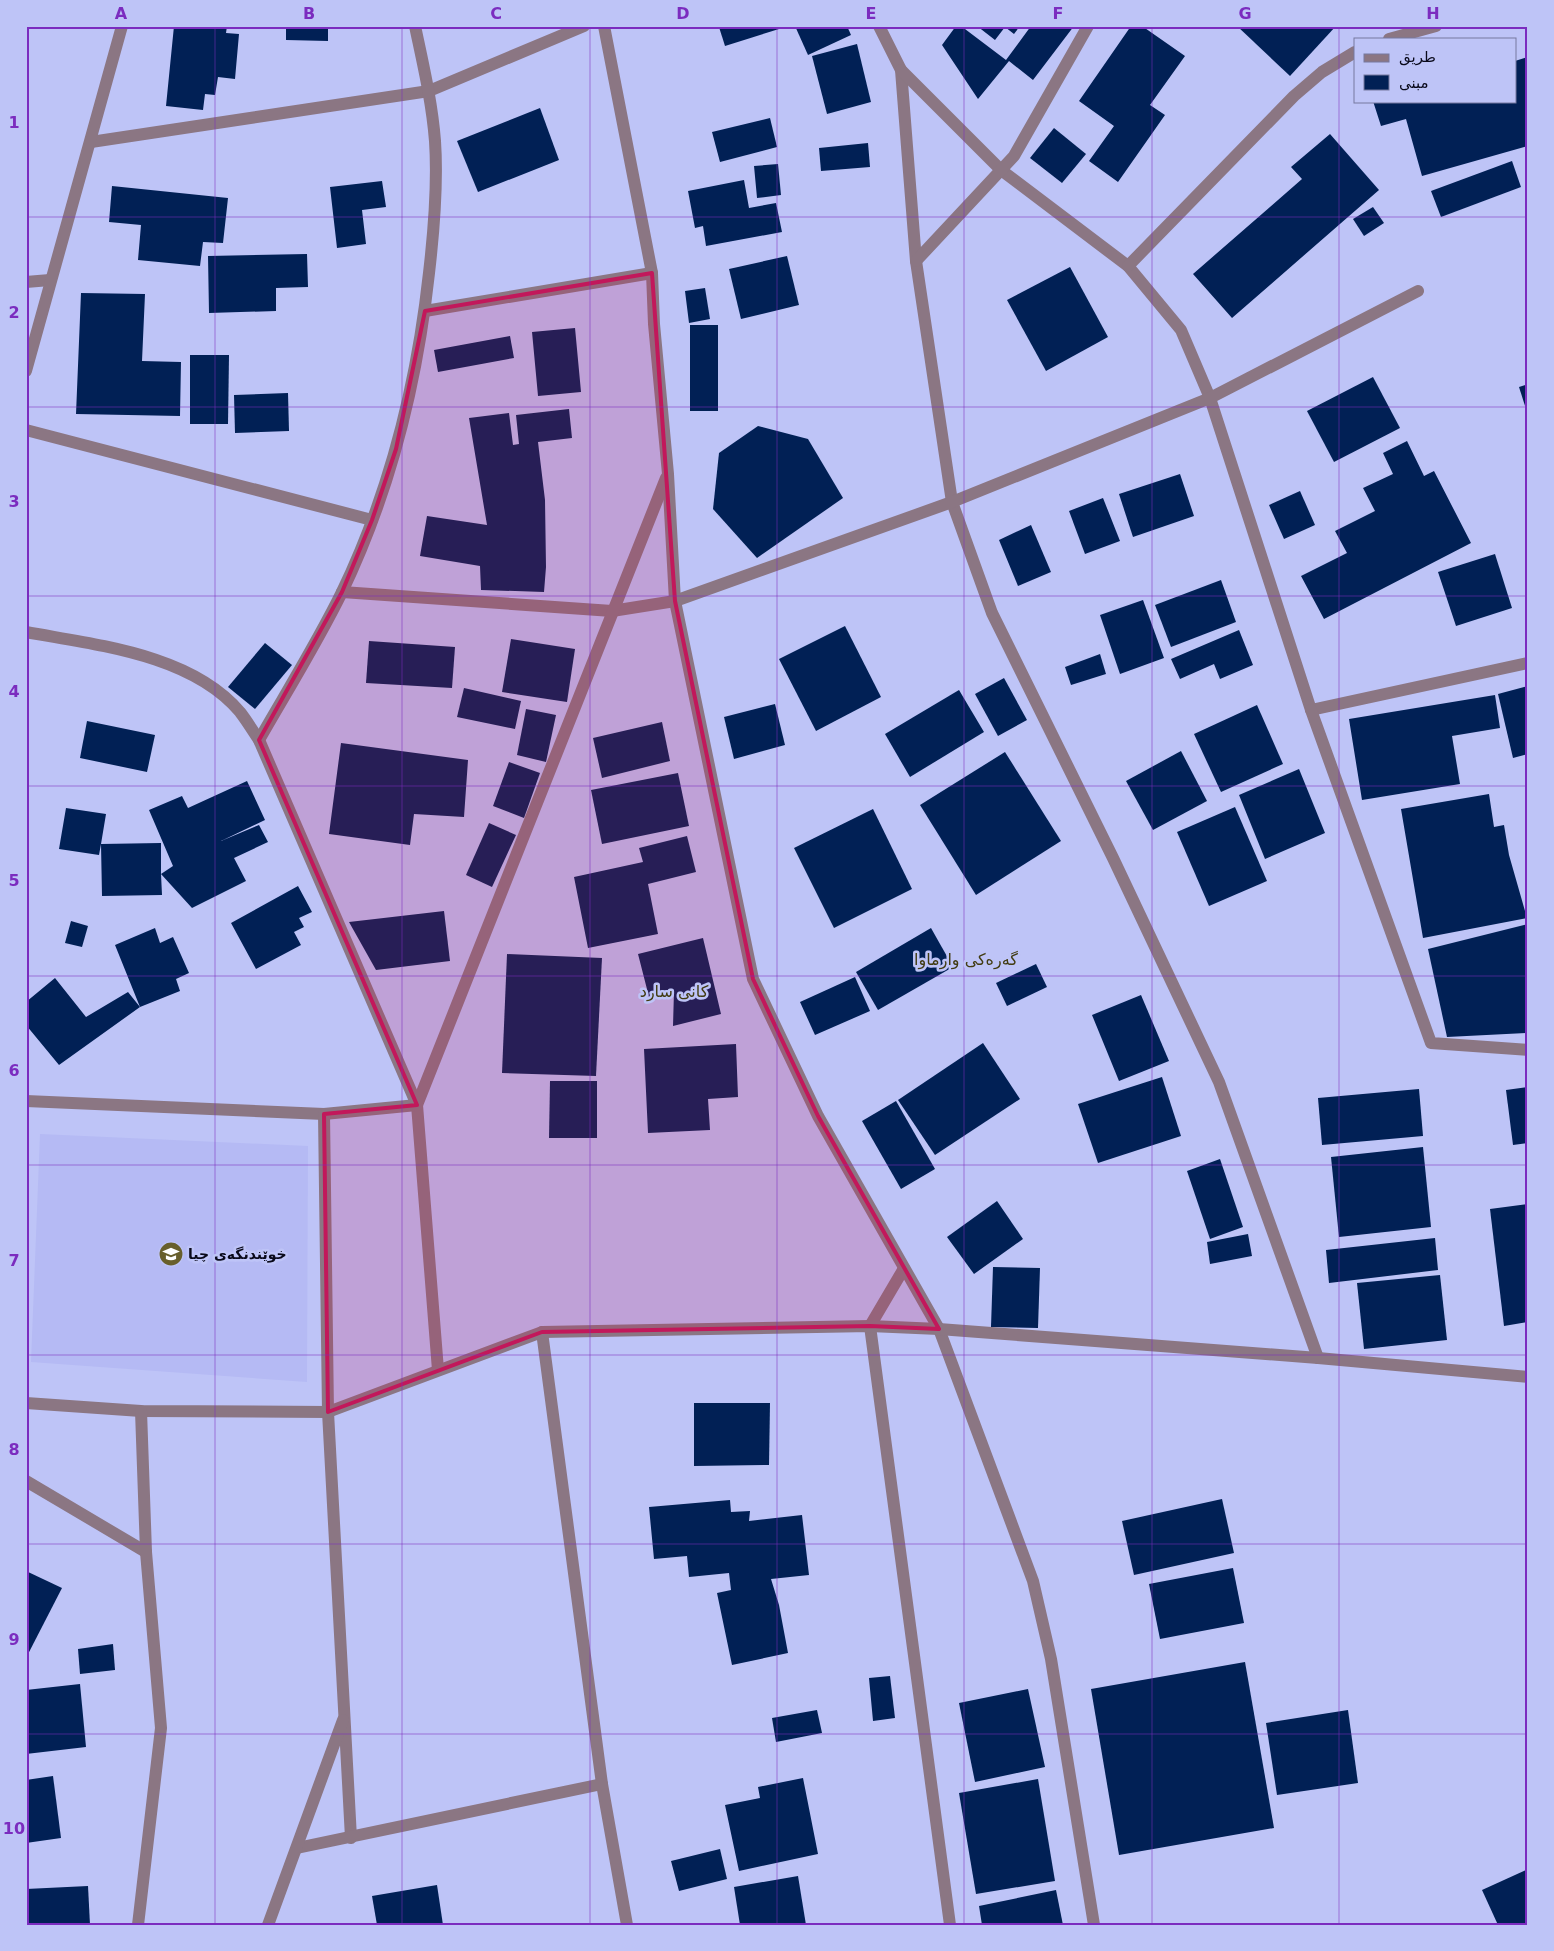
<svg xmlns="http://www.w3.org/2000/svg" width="1554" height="1951" viewBox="0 0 1554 1951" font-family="'DejaVu Sans',Cairo,sans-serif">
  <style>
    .built { fill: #b5baf4 }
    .building { fill: #012055 }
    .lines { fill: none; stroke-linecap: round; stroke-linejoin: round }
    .street { stroke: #8b7683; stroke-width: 12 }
    .marked { fill: #c2185b; fill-opacity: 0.2; stroke: #c2185b; stroke-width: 4; stroke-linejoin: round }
    .grid { fill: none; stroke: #7b2cbf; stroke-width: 1; stroke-opacity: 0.55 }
    .labels { text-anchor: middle; stroke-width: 5; stroke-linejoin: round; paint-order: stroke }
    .poi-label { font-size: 14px; font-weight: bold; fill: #09091a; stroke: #bec4f7; text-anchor: start }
    .quarter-label { font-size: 16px; fill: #423c12; stroke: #bec4f7 }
    .neatline { fill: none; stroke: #7b2cbf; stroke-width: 2 }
    .grid-label { font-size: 16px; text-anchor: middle; font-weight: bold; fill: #7b2cbf }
  </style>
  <rect width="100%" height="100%" fill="#bec4f7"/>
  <polygon class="built" points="40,1134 308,1146 307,1382 31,1362"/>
  <g class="building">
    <polygon points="174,26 227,26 226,33 239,34 235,79 218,77 215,95 205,94 203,110 166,106"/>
    <polygon points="286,26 328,26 328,41 286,40"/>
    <polygon points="778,26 779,29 725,46 719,27"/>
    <polygon points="795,26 847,26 851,35 808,55"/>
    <polygon points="956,26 961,26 1006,60 1031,26 1074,26 1033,80 1009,61 978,99 942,45"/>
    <polygon points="977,26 1020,26 1014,34 1005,27 995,40"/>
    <polygon points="1131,26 1142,26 1185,56 1150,105 1165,115 1118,182 1089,161 1114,126 1079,101"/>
    <polygon points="1237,26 1336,26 1290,76"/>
    <polygon points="857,44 871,102 827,114 812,56"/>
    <polygon points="1528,57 1528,146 1422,176 1406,119 1381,126 1373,101 1515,101 1515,61"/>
    <polygon points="540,108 559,160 478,192 457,141"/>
    <polygon points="770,118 777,147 720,162 712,132"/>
    <polygon points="1054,128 1086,154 1062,183 1030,158"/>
    <polygon points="1330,134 1379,190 1232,318 1193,274 1302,179 1291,167"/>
    <polygon points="868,143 870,167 821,171 819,148"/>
    <polygon points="1512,161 1521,187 1441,217 1431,191"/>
    <polygon points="778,164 781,195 757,198 754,166"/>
    <polygon points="744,180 749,208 776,203 782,232 706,246 703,226 695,228 688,191"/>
    <polygon points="382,181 386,207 362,210 366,244 337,248 330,187"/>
    <polygon points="112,186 228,198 223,243 203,242 200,266 138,260 141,225 109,222"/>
    <polygon points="1373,207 1384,223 1364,236 1353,219"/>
    <polygon points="307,254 308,287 276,288 276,311 209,313 208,256"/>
    <polygon points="787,256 799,305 741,319 729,269"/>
    <polygon points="1070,267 1108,337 1046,371 1007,300"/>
    <polygon points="705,288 710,319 689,323 685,291"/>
    <polygon points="81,293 145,294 142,361 181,362 180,416 76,414"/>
    <rect x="690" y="325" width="28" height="86"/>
    <polygon points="575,328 581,392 538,396 532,332"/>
    <polygon points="510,336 514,358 438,372 434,350"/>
    <polygon points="190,355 229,355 228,424 190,424"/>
    <polygon points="1373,377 1400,428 1334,462 1307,411"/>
    <polygon points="1528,384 1528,412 1527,412 1519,387"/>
    <polygon points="288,393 289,431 235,433 234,395"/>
    <polygon points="569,409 572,438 538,442 545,500 546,567 544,592 481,590 480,566 420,556 427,516 487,525 469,418 509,413 513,445 519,444 516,415"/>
    <polygon points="758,426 808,439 843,498 757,558 713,509 719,453"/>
    <polygon points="1407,441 1424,476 1434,471 1471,543 1324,619 1301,576 1347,553 1335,531 1375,511 1363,488 1393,474 1383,453"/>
    <polygon points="1180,474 1194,516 1133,537 1119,494"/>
    <polygon points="1300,491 1315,525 1284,539 1269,505"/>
    <polygon points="1103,498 1120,541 1085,554 1069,511"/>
    <polygon points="1031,525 1051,572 1018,586 999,540"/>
    <polygon points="1495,554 1512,608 1456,626 1438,572"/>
    <polygon points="1221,580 1236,622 1171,647 1155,605"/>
    <polygon points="1143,600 1164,658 1120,674 1100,615"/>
    <polygon points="845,626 881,697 816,731 779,659"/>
    <polygon points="1239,630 1253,665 1220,679 1214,664 1180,679 1171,659"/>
    <polygon points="511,639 575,649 567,702 502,692"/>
    <polygon points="369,641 455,647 452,688 366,683"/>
    <polygon points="265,643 292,665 255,709 228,687"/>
    <polygon points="1100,654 1106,674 1071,685 1065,667"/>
    <polygon points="1004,678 1027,720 998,736 975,694"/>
    <polygon points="1528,686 1528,754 1513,758 1498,694"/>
    <polygon points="464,688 521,701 515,729 457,717"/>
    <polygon points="959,690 984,732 910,777 885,734"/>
    <polygon points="1495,695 1500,728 1452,736 1460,784 1362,800 1349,719"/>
    <polygon points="775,704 785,745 734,759 724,717"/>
    <polygon points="1257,705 1283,764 1221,792 1194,734"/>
    <polygon points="526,709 556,715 546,762 517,755"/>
    <polygon points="87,721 155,735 147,772 80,758"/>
    <polygon points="662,722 670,761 602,778 593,738"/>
    <polygon points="341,743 468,760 464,817 414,814 410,845 329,834"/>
    <polygon points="1181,751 1207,801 1153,830 1126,781"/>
    <polygon points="1005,752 1061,841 976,895 920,805"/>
    <polygon points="509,762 540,773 524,818 493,806"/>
    <polygon points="1299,769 1325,833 1265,859 1239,795"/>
    <polygon points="678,773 689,826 602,844 591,790"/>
    <polygon points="247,781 265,820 221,841 259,825 268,842 234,858 246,881 192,908 161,874 162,895 102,896 101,844 99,855 59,849 66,808 106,814 101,844 161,843 161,874 173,866 149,810 182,796 188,808"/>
    <polygon points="1489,794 1494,827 1504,825 1509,855 1527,918 1423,938 1401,809"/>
    <polygon points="1235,807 1267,881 1209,906 1177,832"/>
    <polygon points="873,809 912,889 834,928 794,848"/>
    <polygon points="489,823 516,835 492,887 466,875"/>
    <polygon points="687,836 696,872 648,884 658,934 588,948 574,877 643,862 639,848"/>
    <polygon points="298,886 312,912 299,918 304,927 294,932 301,945 256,969 231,923"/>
    <polygon points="444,911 450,961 376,970 349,922"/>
    <polygon points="71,921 88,926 82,947 65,943"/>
    <polygon points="1528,924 1528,1033 1447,1037 1428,949"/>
    <polygon points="155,928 160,943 173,937 189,973 176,979 180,991 140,1007 115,945"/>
    <polygon points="931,928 953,967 878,1010 856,972"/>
    <polygon points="703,938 721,1014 673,1026 674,991 649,997 638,954"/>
    <polygon points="507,954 602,958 596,1076 502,1073"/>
    <polygon points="1036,964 1047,987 1007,1006 996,983"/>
    <polygon points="855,977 870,1011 815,1035 800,1002"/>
    <polygon points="55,978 86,1017 128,992 140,1007 59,1065 26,1025 26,1002"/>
    <polygon points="1141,995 1169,1061 1119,1081 1092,1015"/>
    <polygon points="983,1043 1020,1099 935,1155 898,1100"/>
    <polygon points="736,1044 738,1097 708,1099 710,1130 648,1133 644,1049"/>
    <polygon points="1162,1077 1181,1136 1098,1163 1078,1104"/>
    <polygon points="550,1081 597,1081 597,1138 549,1138"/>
    <polygon points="1528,1087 1528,1143 1513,1145 1506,1090"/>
    <polygon points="1419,1089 1423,1136 1322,1145 1318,1098"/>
    <polygon points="896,1101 935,1169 901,1189 862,1121"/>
    <polygon points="1423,1147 1431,1227 1339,1237 1331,1157"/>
    <polygon points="1220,1159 1243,1227 1210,1239 1187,1171"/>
    <polygon points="997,1201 1023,1239 974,1274 947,1237"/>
    <polygon points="1528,1204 1528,1322 1504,1326 1490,1209"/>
    <polygon points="1248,1234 1252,1256 1210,1264 1207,1242"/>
    <polygon points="1435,1238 1438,1270 1329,1283 1326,1250"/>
    <polygon points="993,1267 1040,1268 1038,1328 991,1327"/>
    <polygon points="1440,1275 1447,1340 1364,1349 1357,1283"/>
    <polygon points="694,1403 770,1403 769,1465 694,1466"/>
    <polygon points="1222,1499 1234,1553 1134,1575 1122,1521"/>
    <polygon points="730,1500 731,1512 750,1511 749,1521 802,1515 809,1575 771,1579 779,1605 788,1653 732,1665 717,1593 731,1590 729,1573 689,1577 687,1556 654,1559 649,1507"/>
    <polygon points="1233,1568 1244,1623 1160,1639 1149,1584"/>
    <polygon points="26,1571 62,1588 26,1658"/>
    <polygon points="113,1644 115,1670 80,1674 78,1649"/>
    <polygon points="1245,1662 1274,1828 1119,1855 1091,1689"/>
    <polygon points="890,1676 895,1718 873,1721 869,1678"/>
    <polygon points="80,1684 86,1747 26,1754 26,1690"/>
    <polygon points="1028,1689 1045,1767 975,1782 959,1703"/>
    <polygon points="817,1710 822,1733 776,1742 772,1718"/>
    <polygon points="1348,1710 1358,1783 1277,1795 1266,1723"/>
    <polygon points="53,1776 61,1838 26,1843 26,1780"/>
    <polygon points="803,1778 818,1854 739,1871 725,1805 760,1798 758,1787"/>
    <polygon points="1038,1779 1055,1881 976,1894 959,1793"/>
    <polygon points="720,1849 727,1879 679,1891 671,1861"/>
    <polygon points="1528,1869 1528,1925 1498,1925 1482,1890"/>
    <polygon points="798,1876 806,1925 740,1925 734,1887"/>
    <polygon points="437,1885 443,1925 377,1925 372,1896"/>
    <polygon points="88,1886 90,1925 26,1925 26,1889"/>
    <polygon points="1056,1890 1063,1925 982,1925 979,1906"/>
  </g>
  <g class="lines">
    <g class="street">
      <polyline points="604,26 652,273 654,324 668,474 675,601 753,979 818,1116 939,1329 1033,1581 1051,1659 1094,1925"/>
      <polyline points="879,26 901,70 916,261 952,502 992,613 1113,858 1219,1082 1318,1358"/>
      <polyline points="1389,39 1436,26"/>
      <polyline points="901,70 1001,170 1128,266 1181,330 1210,398 1311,710 1528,663"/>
      <polyline points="91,142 429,91 584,26"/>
      <polyline points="916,261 1014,156 1088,26"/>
      <polyline points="1128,266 1294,96 1322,72 1355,52"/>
      <polyline points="26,282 50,280"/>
      <polyline points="425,311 652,273"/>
      <polyline points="26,371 122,26"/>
      <polyline points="26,430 372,520"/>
      <polyline points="342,592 612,611 675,601 952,502 1210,398 1418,291"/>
      <path d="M 26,632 C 96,645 191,654 240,712 C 247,721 253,731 259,740 L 417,1105 L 438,1370"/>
      <polyline points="1311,710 1431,1043 1528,1050"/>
      <path d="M 259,740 C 287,691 317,643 342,592 C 390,492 417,383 429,273 C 434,230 438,185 435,141 C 432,102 423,64 415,26"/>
      <polyline points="26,1101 324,1114 417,1105"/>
      <polyline points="417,1105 666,478"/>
      <polyline points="324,1114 328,1412 351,1838"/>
      <polyline points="903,1270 870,1326 950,1925"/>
      <polyline points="542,1332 602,1784 627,1925"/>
      <polyline points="26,1403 141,1411 328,1412 542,1332 870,1326 939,1329 1318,1358 1528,1377"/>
      <polyline points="26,1481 146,1552"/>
      <polyline points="297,1848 602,1784"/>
      <polyline points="138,1925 161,1728 146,1552 141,1411"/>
      <polyline points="268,1925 343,1720"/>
    </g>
  </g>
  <path class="marked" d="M 652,273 L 675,601 L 753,979 L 818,1116 L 939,1329 L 870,1326 L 542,1332 L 328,1412 L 324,1114 L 417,1105 L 259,740 L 342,592 L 372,520 L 396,449 L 425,311 Z"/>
  <path class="grid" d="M 215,26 L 215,1925M 402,26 L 402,1925M 590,26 L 590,1925M 777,26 L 777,1925M 964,26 L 964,1925M 1152,26 L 1152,1925M 1339,26 L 1339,1925M 26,217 L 1528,217M 26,407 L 1528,407M 26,596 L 1528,596M 26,786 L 1528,786M 26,976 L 1528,976M 26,1165 L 1528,1165M 26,1355 L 1528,1355M 26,1544 L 1528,1544M 26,1734 L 1528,1734"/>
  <defs>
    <symbol id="school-disc" viewBox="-11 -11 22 22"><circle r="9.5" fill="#685f2c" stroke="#bec4f7"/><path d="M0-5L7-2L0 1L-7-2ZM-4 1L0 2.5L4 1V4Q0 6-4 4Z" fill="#fff"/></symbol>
  </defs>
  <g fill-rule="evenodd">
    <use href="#school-disc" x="157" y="1240" width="28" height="28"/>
  </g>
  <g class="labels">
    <g class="poi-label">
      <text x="188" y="1259">خوێندنگەی چیا</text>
    </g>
    <g class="quarter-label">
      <text x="966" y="965">گەرەکی وارماوا</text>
      <text x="674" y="997">کانی سارد</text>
    </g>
  </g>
  <rect width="1554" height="1951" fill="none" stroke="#bec4f7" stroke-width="55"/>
  <rect x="1354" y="38" width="162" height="65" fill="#bec4f7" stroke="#76799f"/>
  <rect x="1364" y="54" width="25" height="8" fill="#8b7683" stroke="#76799f"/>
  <text x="1399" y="62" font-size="15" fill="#09091a">طريق</text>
  <rect x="1364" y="75" width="25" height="15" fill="#012055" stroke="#76799f"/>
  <text x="1399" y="88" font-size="15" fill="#09091a">مبنى</text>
  <rect x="28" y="28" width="1498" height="1896" class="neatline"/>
  <g class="grid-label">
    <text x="121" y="19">A</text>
    <text x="309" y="19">B</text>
    <text x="496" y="19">C</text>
    <text x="683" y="19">D</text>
    <text x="871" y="19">E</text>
    <text x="1058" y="19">F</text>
    <text x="1245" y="19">G</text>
    <text x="1433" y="19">H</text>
    <text x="14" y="128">1</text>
    <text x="14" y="318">2</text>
    <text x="14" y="507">3</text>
    <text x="14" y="697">4</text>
    <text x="14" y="886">5</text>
    <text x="14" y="1076">6</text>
    <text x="14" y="1266">7</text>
    <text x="14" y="1455">8</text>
    <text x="14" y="1645">9</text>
    <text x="14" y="1834">10</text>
  </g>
</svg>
